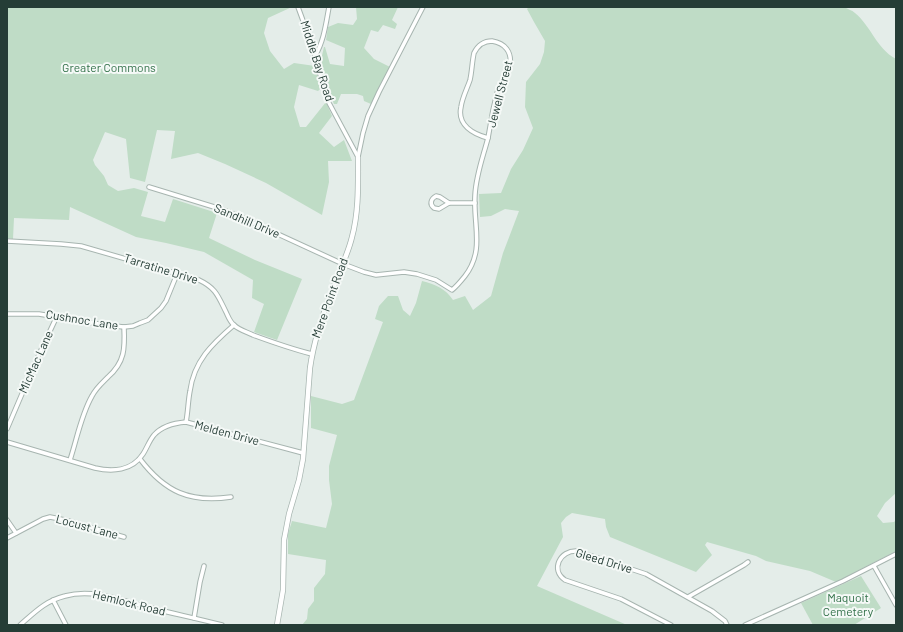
<svg xmlns="http://www.w3.org/2000/svg" width="903" height="632" viewBox="0 0 903 632" font-family="Barlow,sans-serif">
  <style>
    .green { fill: #bfdcc6 }
    .lines { fill: none; stroke-linecap: round; stroke-linejoin: round }
    .minor-casing { stroke: #a7b5b0; stroke-width: 5.5 }
    .tertiary-casing { stroke: #a7b5b0; stroke-width: 6 }
    .minor { stroke: #fff; stroke-width: 3.5 }
    .tertiary { stroke: #fff; stroke-width: 4.5 }
    .labels { text-anchor: middle; stroke-width: 4; stroke-linejoin: round; paint-order: stroke }
    .street-label { font-size: 12px; fill: #253d36; stroke: #f5f9f7 }
    .park-label { font-size: 12px; fill: #327149; stroke: #f5f9f7 }
  </style>
  <rect width="100%" height="100%" fill="#e4ede9"/>
  <g class="green">
    <polygon points="7,7 292,7 268,18 264,33 270,51 284,69 294,63 315,66 321,88 318,91 299,85 294,107 300,127 306,127 326,102 332,116 319,133 334,147 344,140 352,161 328,161 329,182 322,215 266,183 225,164 198,153 171,159 175,131 157,130 145,182 130,178 126,139 105,132 93,160 95,165 104,176 108,185 118,191 134,188 148,192 141,216 165,222 173,199 217,213 209,238 255,260 302,279 277,340 254,332 264,304 252,298 253,280 204,252 166,243 136,237 70,207 69,220 14,218 13,239 7,238"/>
    <polygon points="356,7 398,7 392,20 397,24 395,29 383,25 378,32 371,30 364,48 374,59 390,67 371,104 364,101 363,96 357,94 341,94 337,104 334,104 327,88 320,64 324,47 325,47 330,64 344,66 345,48 326,40 328,27 338,23 353,25 357,19"/>
    <path d="M 529,7 L 844,7 C 847,9 852,10 855,13 C 871,26 876,48 896,59 L 896,493 L 885,503 L 877,516 L 883,523 L 894,522 L 896,520 L 896,551 L 836,582 L 810,571 L 766,561 L 756,556 L 707,542 L 705,545 L 712,555 L 696,572 L 610,537 L 606,527 L 605,519 L 572,513 L 566,517 L 561,523 L 563,537 L 537,586 L 627,625 L 302,625 L 307,619 L 308,609 L 314,601 L 314,588 L 325,574 L 326,560 L 288,554 L 288,534 L 292,521 L 326,528 L 332,504 L 329,480 L 329,466 L 337,435 L 311,428 L 311,396 L 342,404 L 354,400 L 383,322 L 375,319 L 379,306 L 388,296 L 398,296 L 403,310 L 410,316 L 416,303 L 422,281 C 435,284 446,289 453,300 L 465,296 L 473,310 L 491,296 L 503,253 L 519,211 L 505,209 L 491,216 L 480,217 L 479,194 L 501,193 L 511,169 L 523,150 L 533,128 L 525,107 L 526,82 L 540,64 L 544,52 L 545,41 L 534,22 L 527,9 Z"/>
    <polygon points="861,576 881,608 854,625 813,625 801,603"/>
  </g>
  <g class="lines">
    <defs>
      <g id="minor">
        <polyline points="298,7 313,48 324,89 329,103 358,157"/>
        <path d="M 492,41 C 505,43 512,52 510,65 L 497,93 L 493,110 L 488,138 C 473,134 457,125 461,107 C 462,98 467,89 470,80 C 472,71 472,62 474,53 C 478,45 484,41 492,41 Z"/>
        <path d="M 315,56 C 324,41 326,23 329,7"/>
        <polyline points="358,157 363,133 368,116 379,92 423,7"/>
        <path d="M 149,187 L 224,210 L 243,218 L 343,264 L 364,272 L 376,275 L 404,272 L 417,274 L 436,280 L 452,290 C 457,286 461,281 465,276 C 485,250 473,226 475,195 C 476,175 483,157 488,138"/>
        <path d="M 436,196 L 440,197 L 449,203 L 439,209 L 434,208 C 429,204 431,199 436,196 Z"/>
        <polyline points="449,203 475,203"/>
        <path d="M 7,241 L 61,244 L 81,246 L 199,280 C 216,288 218,296 226,312 C 228,316 230,322 234,325 C 239,330 247,332 253,335 C 272,342 292,349 312,354"/>
        <polyline points="7,314 39,314 105,325 124,327 133,326 140,323 148,320 161,308 166,301 177,274"/>
        <path d="M 186,422 C 188,412 188,401 190,391 C 194,361 212,344 234,325"/>
        <polyline points="7,429 36,361 57,316"/>
        <path d="M 7,442 L 95,468 C 112,472 132,471 143,454 C 147,448 149,441 154,435 C 162,426 174,423 186,422 L 303,453"/>
        <path d="M 140,459 C 165,492 190,503 231,497"/>
        <path d="M 70,460 C 77,439 81,415 92,396 C 96,388 102,383 108,377 C 125,362 125,348 124,327"/>
        <polyline points="7,520 16,533"/>
        <polyline points="7,538 43,519 50,517 65,520 124,537"/>
        <polyline points="874,566 896,605"/>
        <polyline points="688,597 744,565 748,562"/>
        <polyline points="53,600 66,625"/>
        <polyline points="194,618 200,582 204,566"/>
        <path d="M 20,625 C 35,612 45,601 65,596 C 94,588 123,601 151,608 C 175,614 199,619 222,625"/>
        <path d="M 671,625 L 621,599 L 565,580 C 550,570 560,550 577,551 L 646,574 L 712,611 L 725,621 L 727,625"/>
        <polyline points="745,625 843,581 896,554"/>
      </g>
      <path id="tertiary" d="M 277,625 L 283,590 L 284,540 L 289,514 L 299,480 L 303,459 L 310,368 C 314,339 323,313 334,286 C 340,269 348,254 352,237 C 359,211 358,184 358,157"/>
    </defs>
    <use href="#minor" class="minor-casing"/>
    <use href="#tertiary" class="tertiary-casing"/>
    <use href="#minor" class="minor"/>
    <use href="#tertiary" class="tertiary"/>
  </g>
  <g class="labels">
    <g class="street-label">
      <text transform="translate(317 61) rotate(72)" y="4">Middle Bay Road</text>
      <text transform="translate(500 94) rotate(-75)" y="4">Jewell Street</text>
      <text transform="translate(247 221) rotate(23)" y="4">Sandhill Drive</text>
      <text transform="translate(161 269) rotate(17)" y="4">Tarratine Drive</text>
      <text transform="translate(330 298) rotate(-70)" y="4">Mere Point Road</text>
      <text transform="translate(82 320) rotate(9)" y="4">Cushnoc Lane</text>
      <text transform="translate(36 362) rotate(-66)" y="4">MicMac Lane</text>
      <text transform="translate(227 433) rotate(15)" y="4">Melden Drive</text>
      <text transform="translate(87 527) rotate(15)" y="4">Locust Lane</text>
      <text transform="translate(604 561) rotate(17)" y="4">Gleed Drive</text>
      <text transform="translate(129 603) rotate(14)" y="4">Hemlock Road</text>
    </g>
    <g class="park-label">
      <text x="109" y="72">Greater Commons</text>
      <text x="848" y="602">Maquoit<tspan x="848" dy="14">Cemetery</tspan></text>
    </g>
  </g>
  <rect width="903" height="632" fill="none" stroke="#253d36" stroke-width="16"/>
</svg>
